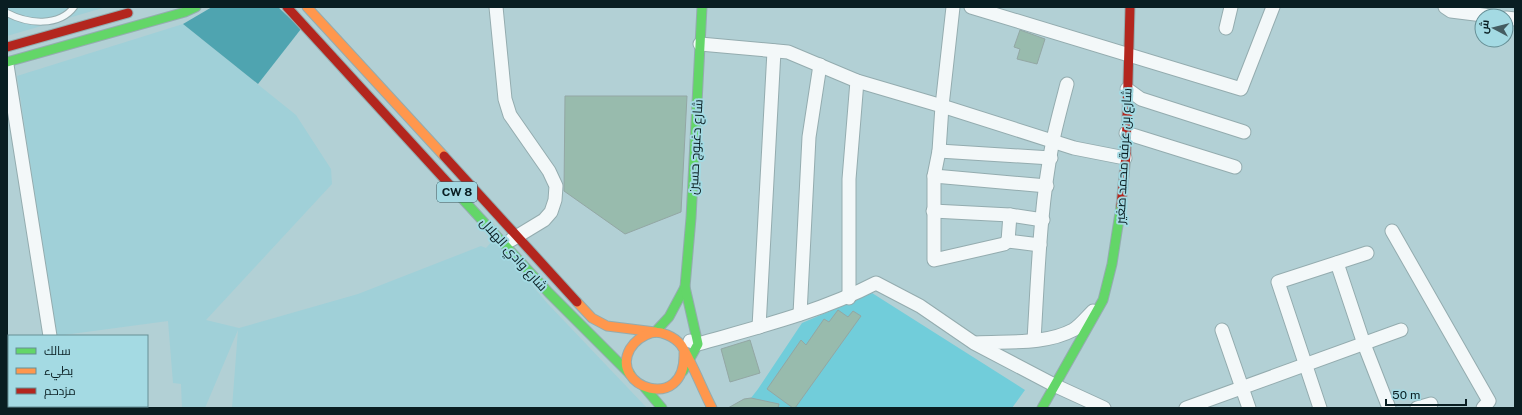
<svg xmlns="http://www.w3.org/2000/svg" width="1522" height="415" viewBox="0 0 1522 415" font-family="'Public Sans',Cairo,sans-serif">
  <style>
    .built { fill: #a0d0d8 }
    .green { fill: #71cdda }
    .water { fill: #4fa4b0 }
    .building { fill: #98bbad; stroke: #93a7a4 }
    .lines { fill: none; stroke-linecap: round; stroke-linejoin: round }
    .lane-casing { stroke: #94acaf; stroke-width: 8 }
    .street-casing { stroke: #94acaf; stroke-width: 15 }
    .fast-casing { stroke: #94acaf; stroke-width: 11 }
    .slow-casing { stroke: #94acaf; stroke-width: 11 }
    .jam-casing { stroke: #94acaf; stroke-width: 11 }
    .lane { stroke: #f3f8f9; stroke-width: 6 }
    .street { stroke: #f3f8f9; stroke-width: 13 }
    .fast { stroke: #63d668; stroke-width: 9 }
    .slow { stroke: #ff974d; stroke-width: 9 }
    .jam { stroke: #b3261e; stroke-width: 9 }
    .labels { text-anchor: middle; stroke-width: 4; stroke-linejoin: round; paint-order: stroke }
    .shield { fill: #a4dae3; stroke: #38565c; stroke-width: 1 }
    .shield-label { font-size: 12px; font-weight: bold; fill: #091e22 }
    .street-label { font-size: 13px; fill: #091e22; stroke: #a4dae3 }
  </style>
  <rect width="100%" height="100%" fill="#b2d0d5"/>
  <g class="built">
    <polygon points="7,7 106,7 7,36"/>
    <polygon points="183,24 296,115 331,169 332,184 206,320 239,328 358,294 481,246 486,248 493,240 548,304 647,408 232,408 238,330 205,408 182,408 181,384 173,383 168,321 56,336 17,76"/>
  </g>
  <polygon class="green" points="872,293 1025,390 1012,408 734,408 751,398 758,389 802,323"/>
  <polygon class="water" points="212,7 278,7 301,29 258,84 183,24"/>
  <g class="building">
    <polygon points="1020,30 1045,39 1037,64 1017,59 1020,49 1014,47"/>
    <polygon points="565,96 687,96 681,212 625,234 564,191"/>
    <polygon points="838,310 848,317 853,311 861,316 795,408 793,408 767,389 801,340 806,345 824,319 829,322"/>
    <polygon points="750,340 760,373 730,382 721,349"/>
    <polygon points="751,398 779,404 778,408 728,408 744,399"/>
  </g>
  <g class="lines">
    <defs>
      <path id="lane" d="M 7,13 C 28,24 59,27 74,7"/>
      <g id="street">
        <polyline points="496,7 505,99 510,115 549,171 556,186 555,200 551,212 544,220 511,240"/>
        <polyline points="953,7 942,106 939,151 934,176 934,260 1004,244 1008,241"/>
        <polyline points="971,7 1241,89 1273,7"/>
        <polyline points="1445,7 1451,11 1491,16"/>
        <polyline points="1506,18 1515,19"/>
        <polyline points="1226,28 1231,7"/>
        <polyline points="700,44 788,52 857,81 942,106 1074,148 1125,158"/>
        <polyline points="7,65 50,336"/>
        <polyline points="1127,89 1141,99 1244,132"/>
        <polyline points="1126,133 1235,167"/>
        <polyline points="939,151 1051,158"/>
        <polyline points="934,176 1047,186"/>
        <polyline points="933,211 1010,215 1043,220"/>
        <polyline points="1010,215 1008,241 1040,245"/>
        <polyline points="1392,231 1489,401 1483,408"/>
        <polyline points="1337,263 1364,344 1389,408"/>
        <polyline points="849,298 849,179 857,81"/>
        <polyline points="800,314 809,137 820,65"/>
        <polyline points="759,327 774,51"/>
        <polyline points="1222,330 1249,408"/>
        <path d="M 1034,340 C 1038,274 1040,205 1053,140 C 1057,121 1062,103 1067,84"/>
        <path d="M 690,341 L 698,344 C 758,327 820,312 876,283 L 920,306 L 974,343 L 1056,386 L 1104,408"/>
        <path d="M 976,343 C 1006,341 1045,345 1073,330 C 1080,326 1087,317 1093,311"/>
        <polyline points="7,366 9,366"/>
        <polyline points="55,406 55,408"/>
        <polyline points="102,406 102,408"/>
        <polyline points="1186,408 1401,330"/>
        <polyline points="1320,408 1278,282 1367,253"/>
        <polyline points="1417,408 1431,404"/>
      </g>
      <g id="fast">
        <polyline points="7,62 185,12 196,7"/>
        <polyline points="458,194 549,293 630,374"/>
        <polyline points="655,332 669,317 685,287"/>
        <polyline points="683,371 698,344 685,287 691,218 702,7"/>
        <polyline points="645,388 662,408"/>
        <polyline points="1042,408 1103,300 1112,264 1121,206"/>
      </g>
      <g id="slow">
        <polyline points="307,7 444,156"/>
        <polyline points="577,302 592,318 607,326 655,332"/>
        <path d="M 684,353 C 686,414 609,387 630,349 C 635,341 641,336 651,333 C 660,330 675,337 681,345 C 692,362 702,389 712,408"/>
      </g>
      <g id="jam">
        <polyline points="287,7 458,194"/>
        <polyline points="7,47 128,13"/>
        <polyline points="444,156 577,302"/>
        <polyline points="1121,206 1126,155 1130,7"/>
      </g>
    </defs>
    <use href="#lane" class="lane-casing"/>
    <use href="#street" class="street-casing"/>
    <use href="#fast" class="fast-casing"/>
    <use href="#slow" class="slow-casing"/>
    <use href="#jam" class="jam-casing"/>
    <use href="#lane" class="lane"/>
    <use href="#street" class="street"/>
    <use href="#fast" class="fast"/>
    <use href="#slow" class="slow"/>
    <use href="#jam" class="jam"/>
  </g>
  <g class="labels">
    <rect class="shield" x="437" y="182" width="40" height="20" rx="3"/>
    <g class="shield-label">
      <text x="457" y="196">CW 8</text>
    </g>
    <g class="street-label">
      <text transform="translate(695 147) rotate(-87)" y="5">شارع دغبوج حسين</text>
      <text transform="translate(1123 156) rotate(-87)" y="5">شارع بن عرفة محمد صغير</text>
      <text transform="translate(514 254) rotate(48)" y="5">شارع وادي الهلال</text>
    </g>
  </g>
  <rect width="1522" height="415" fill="none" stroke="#091e22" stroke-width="16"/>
  <rect x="8" y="335" width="140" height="72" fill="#a4dae3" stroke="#668f96"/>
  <rect x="16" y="348" width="20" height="6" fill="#63d668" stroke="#668f96"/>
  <text x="44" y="355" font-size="12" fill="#091e22">سالك</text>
  <rect x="16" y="368" width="20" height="6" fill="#ff974d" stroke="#668f96"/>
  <text x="44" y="375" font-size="12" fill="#091e22">بطيء</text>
  <rect x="16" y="388" width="20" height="6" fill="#b3261e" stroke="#668f96"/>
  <text x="44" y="395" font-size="12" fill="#091e22">مزدحم</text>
  <g transform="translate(1494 28) rotate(277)"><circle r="19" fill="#a4dae3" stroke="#668f96"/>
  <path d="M0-3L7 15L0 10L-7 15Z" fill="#445c61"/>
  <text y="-6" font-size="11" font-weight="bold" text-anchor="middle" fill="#091e22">ش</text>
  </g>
  <path d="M1386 399v6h80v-6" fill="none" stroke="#091e22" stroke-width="2"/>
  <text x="1392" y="399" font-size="12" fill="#091e22" stroke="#a4dae3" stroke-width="3" paint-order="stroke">50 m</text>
</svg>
